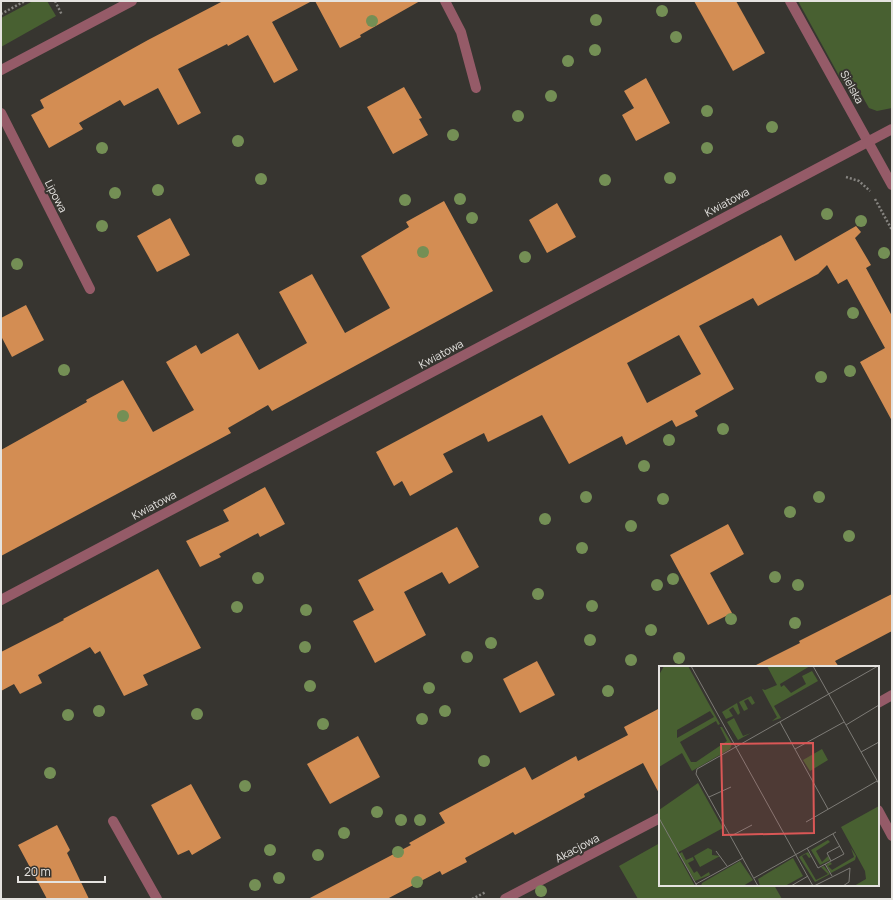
<svg xmlns="http://www.w3.org/2000/svg" width="893" height="900" viewBox="0 0 893 900" font-family="Manrope,sans-serif">
  <style>
    .green { fill: #486031 }
    .building { fill: #d38d53; fill-rule: evenodd }
    .lines { fill: none; stroke-linecap: round; stroke-linejoin: round }
    .path { stroke: #878581; stroke-width: 2.5; stroke-dasharray: 2 2; stroke-linecap: butt }
    .street { stroke: #955b68; stroke-width: 10 }
    .tree { fill: #748f55 }
    .labels { text-anchor: middle; stroke-width: 4; stroke-linejoin: round; paint-order: stroke }
    .street-label { font-size: 11px; fill: #e5e3e0; stroke: #373530 }
    .inset-road { fill: none; stroke: #7d7b76; stroke-width: 1 }
    .view { fill: #da5756; fill-opacity: 0.15; stroke: #da5756; stroke-width: 2 }
    .inset-edge { fill: none; stroke: #e5e3e0; stroke-width: 2 }
  </style>
  <rect width="100%" height="100%" fill="#373530"/>
  <g class="green">
    <polygon points="33,1 47,1 56,16 1,47 1,18"/>
    <polygon points="798,1 892,1 892,108 877,111 869,108 853,80 843,83"/>
    <polygon points="660,843 660,885 774,885 782,899 638,899 619,866"/>
  </g>
  <g class="building">
    <polygon points="223,1 312,1 272,22 298,70 274,83 248,35 228,46 227,44 178,69 201,113 178,125 158,88 124,106 120,100 79,123 83,129 49,148 31,115 44,108 40,100 148,40"/>
    <polygon points="315,1 420,1 360,35 361,37 340,48"/>
    <polygon points="694,1 736,1 765,53 733,71"/>
    <polygon points="646,78 670,123 636,141 622,115 634,108 624,91"/>
    <polygon points="404,87 422,118 419,119 428,135 393,154 367,107"/>
    <polygon points="444,201 493,291 272,411 268,405 228,428 231,433 1,556 1,450 87,402 86,400 123,380 153,432 194,410 166,362 196,345 201,354 238,333 259,370 307,343 279,292 312,274 345,333 390,308 361,256 409,227 406,222"/>
    <polygon points="557,203 576,237 547,253 529,220"/>
    <polygon points="170,218 190,255 157,272 137,236"/>
    <path d="M 856,226 L 861,232 L 855,238 L 871,265 L 866,268 L 892,316 L 892,421 L 860,362 L 885,348 L 847,279 L 838,284 L 827,265 L 818,274 L 758,306 L 753,298 L 699,326 L 734,389 L 695,411 L 698,416 L 676,427 L 672,420 L 626,445 L 622,436 L 569,464 L 542,415 L 488,442 L 484,433 L 443,454 L 453,472 L 410,496 L 402,481 L 394,486 L 376,452 L 781,235 L 795,261 ZM 679,335 L 701,374 L 647,403 L 627,363 Z"/>
    <polygon points="26,305 44,340 12,357 1,336 1,318"/>
    <polygon points="265,487 285,524 260,537 258,533 219,554 221,557 200,567 186,541 229,521 223,510"/>
    <polygon points="728,524 744,554 710,573 732,613 708,625 670,555"/>
    <polygon points="457,527 479,567 449,584 442,572 404,592 426,635 375,663 353,621 374,610 358,580"/>
    <polygon points="158,569 201,648 143,675 148,685 124,696 100,651 95,654 90,647 38,675 42,683 20,694 14,684 1,691 1,652 64,620 63,619"/>
    <polygon points="892,594 892,631 835,661 839,667 752,667 800,643 799,641"/>
    <polygon points="537,661 555,695 520,713 503,679"/>
    <polygon points="660,708 660,795 643,763 584,794 585,797 515,835 513,832 465,858 467,862 442,875 440,871 387,899 308,899 411,845 409,843 445,823 439,813 525,767 532,780 576,756 578,761 628,735 624,727"/>
    <polygon points="358,736 380,777 330,804 307,764"/>
    <polygon points="191,784 221,838 192,855 189,850 178,855 151,805"/>
    <polygon points="57,825 70,850 67,853 89,899 47,899 18,845"/>
  </g>
  <g class="lines">
    <g class="path">
      <polyline points="55,1 62,15"/>
      <polyline points="1,14 25,1"/>
      <polyline points="846,177 859,181 870,191"/>
      <polyline points="875,199 892,230"/>
      <polyline points="472,899 486,892"/>
    </g>
    <g class="street">
      <polyline points="445,1 461,32 476,88"/>
      <polyline points="790,1 892,185"/>
      <polyline points="1,70 132,1"/>
      <polyline points="1,113 90,289"/>
      <polyline points="1,600 892,129"/>
      <polyline points="878,703 892,695"/>
      <polyline points="878,810 892,836"/>
      <polyline points="113,821 157,899"/>
      <polyline points="505,899 660,818"/>
    </g>
  </g>
  <g class="tree">
    <circle cx="662" cy="11" r="6"/>
    <circle cx="596" cy="20" r="6"/>
    <circle cx="372" cy="21" r="6"/>
    <circle cx="676" cy="37" r="6"/>
    <circle cx="595" cy="50" r="6"/>
    <circle cx="568" cy="61" r="6"/>
    <circle cx="551" cy="96" r="6"/>
    <circle cx="707" cy="111" r="6"/>
    <circle cx="518" cy="116" r="6"/>
    <circle cx="772" cy="127" r="6"/>
    <circle cx="453" cy="135" r="6"/>
    <circle cx="238" cy="141" r="6"/>
    <circle cx="102" cy="148" r="6"/>
    <circle cx="707" cy="148" r="6"/>
    <circle cx="670" cy="178" r="6"/>
    <circle cx="261" cy="179" r="6"/>
    <circle cx="605" cy="180" r="6"/>
    <circle cx="158" cy="190" r="6"/>
    <circle cx="115" cy="193" r="6"/>
    <circle cx="460" cy="199" r="6"/>
    <circle cx="405" cy="200" r="6"/>
    <circle cx="827" cy="214" r="6"/>
    <circle cx="472" cy="218" r="6"/>
    <circle cx="861" cy="221" r="6"/>
    <circle cx="102" cy="226" r="6"/>
    <circle cx="423" cy="252" r="6"/>
    <circle cx="884" cy="253" r="6"/>
    <circle cx="525" cy="257" r="6"/>
    <circle cx="17" cy="264" r="6"/>
    <circle cx="853" cy="313" r="6"/>
    <circle cx="64" cy="370" r="6"/>
    <circle cx="850" cy="371" r="6"/>
    <circle cx="821" cy="377" r="6"/>
    <circle cx="123" cy="416" r="6"/>
    <circle cx="723" cy="429" r="6"/>
    <circle cx="669" cy="440" r="6"/>
    <circle cx="644" cy="466" r="6"/>
    <circle cx="586" cy="497" r="6"/>
    <circle cx="819" cy="497" r="6"/>
    <circle cx="663" cy="499" r="6"/>
    <circle cx="790" cy="512" r="6"/>
    <circle cx="545" cy="519" r="6"/>
    <circle cx="631" cy="526" r="6"/>
    <circle cx="849" cy="536" r="6"/>
    <circle cx="582" cy="548" r="6"/>
    <circle cx="775" cy="577" r="6"/>
    <circle cx="258" cy="578" r="6"/>
    <circle cx="673" cy="579" r="6"/>
    <circle cx="657" cy="585" r="6"/>
    <circle cx="798" cy="585" r="6"/>
    <circle cx="538" cy="594" r="6"/>
    <circle cx="592" cy="606" r="6"/>
    <circle cx="237" cy="607" r="6"/>
    <circle cx="306" cy="610" r="6"/>
    <circle cx="731" cy="619" r="6"/>
    <circle cx="795" cy="623" r="6"/>
    <circle cx="651" cy="630" r="6"/>
    <circle cx="590" cy="640" r="6"/>
    <circle cx="491" cy="643" r="6"/>
    <circle cx="305" cy="647" r="6"/>
    <circle cx="467" cy="657" r="6"/>
    <circle cx="679" cy="658" r="6"/>
    <circle cx="631" cy="660" r="6"/>
    <circle cx="310" cy="686" r="6"/>
    <circle cx="429" cy="688" r="6"/>
    <circle cx="608" cy="691" r="6"/>
    <circle cx="99" cy="711" r="6"/>
    <circle cx="445" cy="711" r="6"/>
    <circle cx="197" cy="714" r="6"/>
    <circle cx="68" cy="715" r="6"/>
    <circle cx="422" cy="719" r="6"/>
    <circle cx="323" cy="724" r="6"/>
    <circle cx="484" cy="761" r="6"/>
    <circle cx="50" cy="773" r="6"/>
    <circle cx="245" cy="786" r="6"/>
    <circle cx="377" cy="812" r="6"/>
    <circle cx="401" cy="820" r="6"/>
    <circle cx="420" cy="820" r="6"/>
    <circle cx="344" cy="833" r="6"/>
    <circle cx="270" cy="850" r="6"/>
    <circle cx="398" cy="852" r="6"/>
    <circle cx="318" cy="855" r="6"/>
    <circle cx="279" cy="878" r="6"/>
    <circle cx="417" cy="882" r="6"/>
    <circle cx="255" cy="885" r="6"/>
    <circle cx="541" cy="891" r="6"/>
  </g>
  <g class="labels">
    <g class="street-label">
      <text transform="translate(852 87) rotate(61)" y="4">Sielska</text>
      <text transform="translate(56 196) rotate(63)" y="4">Lipowa</text>
      <text transform="translate(727 202) rotate(-28)" y="4">Kwiatowa</text>
      <text transform="translate(441 354) rotate(-28)" y="4">Kwiatowa</text>
      <text transform="translate(154 505) rotate(-28)" y="4">Kwiatowa</text>
      <text transform="translate(577 848) rotate(-28)" y="4">Akacjowa</text>
    </g>
  </g>
  <g transform="translate(659 666)">
    <rect width="220" height="220" fill="#373530"/>
    <path d="M 5,0 L 29,0 L 61,58 L 59,59 L 57,55 L 21,76 L 32,96 L 37,96 L 68,75 L 61,61 L 63,61 L 73,78 L 71,83 L 33,105 L 23,87 L 0,101 L 0,9 ZM 51,45 L 55,51 L 18,72 L 18,64 ZM 108,0 L 151,0 L 121,18 L 122,21 L 125,19 L 132,27 L 147,18 L 143,10 L 153,5 L 159,15 L 115,40 L 122,52 L 113,55 L 118,51 L 103,23 L 106,24 L 118,19 ZM 92,30 L 96,37 L 93,39 L 89,33 L 85,35 L 89,43 L 85,45 L 80,36 ZM 78,37 L 81,47 L 79,49 L 74,41 L 70,44 L 74,50 L 67,53 L 63,46 ZM 75,52 L 84,70 L 92,67 L 79,74 L 68,56 ZM 163,83 L 169,94 L 151,105 L 144,94 ZM 39,117 L 64,162 L 18,187 L 36,220 L 0,220 L 0,144 ZM 220,140 L 220,220 L 195,220 L 207,213 L 206,205 L 182,161 ZM 169,174 L 171,176 L 157,185 L 163,196 L 169,190 L 171,194 L 161,199 L 152,184 ZM 49,182 L 53,184 L 53,189 L 61,190 L 41,201 L 35,190 ZM 192,182 L 197,190 L 196,194 L 172,207 L 167,199 L 171,196 L 173,198 L 169,200 L 173,204 L 195,191 ZM 23,186 L 27,194 L 34,191 L 35,194 L 29,197 L 35,207 L 38,205 L 42,211 L 50,206 L 51,209 L 36,215 L 20,188 ZM 149,186 L 152,191 L 150,192 L 147,188 L 143,190 L 157,214 L 169,208 L 162,201 L 165,200 L 171,208 L 156,216 L 140,191 ZM 134,192 L 144,210 L 126,220 L 101,220 L 99,213 ZM 81,195 L 94,214 L 84,220 L 42,220 L 43,217 Z" fill="#486031" fill-rule="evenodd"/>
    <path class="inset-road" d="M 32,0 L 154,220M 154,0 L 220,118M 121,56 L 169,143M 187,59 L 220,39M 136,83 L 185,56M 202,86 L 220,76M 50,131 L 72,121M 0,152 L 38,220M 147,156 L 218,115M 72,170 L 93,159M 148,182 L 159,202 L 185,188 L 174,168M 57,185 L 68,200M 172,195 L 168,187 L 181,180M 166,198 L 173,210M 95,212 L 177,166M 37,218 L 84,192M 99,220 L 37,108 L 38,103 L 219,0M 132,220 L 149,210M 155,220 L 191,202 L 190,216 L 184,220"/>
    <path class="view" d="M 154,77 L 155,167 L 64,169 L 62,78 Z"/>
    <rect width="220" height="220" class="inset-edge"/>
  </g>
  <rect width="893" height="900" fill="none" stroke="#e5e3e0" stroke-width="4"/>
  <path d="M18 876v6h87v-6" fill="none" stroke="#e5e3e0" stroke-width="2"/>
  <text x="24" y="876" font-size="12" fill="#e5e3e0" stroke="#373530" stroke-width="3" paint-order="stroke">20 m</text>
</svg>
